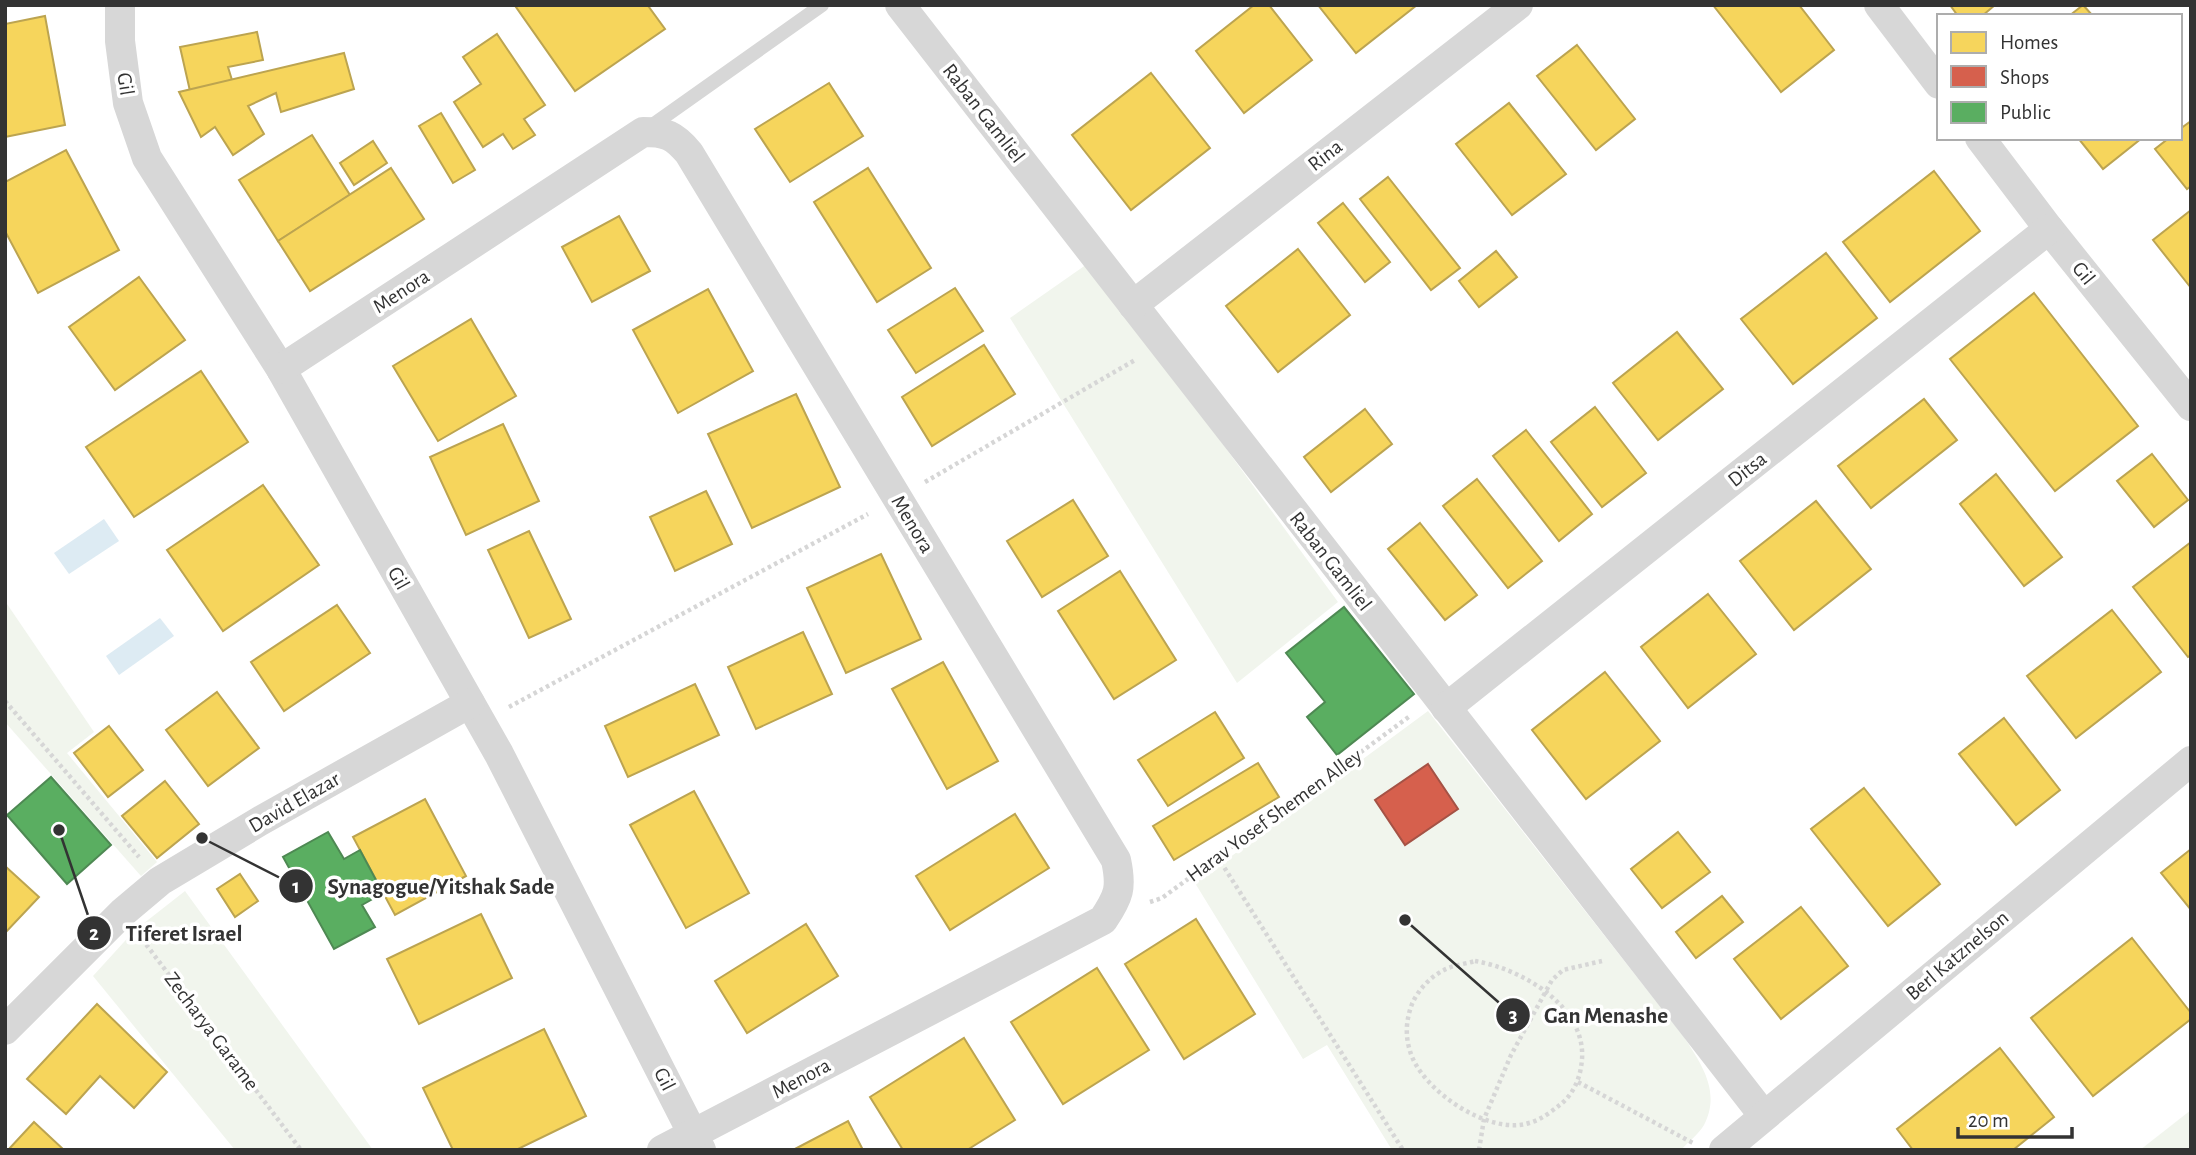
<svg xmlns="http://www.w3.org/2000/svg" width="2196" height="1155" viewBox="0 0 2196 1155" font-family="'Alegreya Sans',sans-serif">
  <style>
    .green { fill: #f1f5ed }
    .water { fill: #ddebf3 }
    .homes { fill: #f6d55c; stroke: #bca450; stroke-width: 2 }
    .shops { fill: #d6604d; stroke: #a55245; stroke-width: 2 }
    .public { fill: #5aae61; stroke: #4e8953; stroke-width: 2 }
    .lines { fill: none; stroke-linecap: round; stroke-linejoin: round }
    .path { stroke: #d6d6d6; stroke-width: 4.5; stroke-dasharray: 3.5 3.5; stroke-linecap: butt }
    .service { stroke: #d7d7d7; stroke-width: 14 }
    .minor { stroke: #d7d7d7; stroke-width: 30 }
    .labels { text-anchor: middle; stroke-width: 7; stroke-linejoin: round; paint-order: stroke }
    .street-label { font-size: 21px; fill: #333; stroke: #fff }
    .leader { fill: none; stroke: #333; stroke-width: 2.5 }
    .callout-dot { fill: #333; stroke: #fff; stroke-width: 2.5 }
    .mark-label { font-size: 21px; text-anchor: middle; font-weight: bold; fill: #fff }
    .callout-label { font-size: 23px; text-anchor: middle; font-weight: bold; fill: #333; stroke: #fff; stroke-width: 7; stroke-linejoin: round; paint-order: stroke }
  </style>
  <rect width="100%" height="100%" fill="#fff"/>
  <g class="green">
    <polygon points="1090,262 1338,602 1237,683 1010,318"/>
    <polygon points="5,601 94,732 67,753 157,862 141,876 5,722"/>
    <path d="M 1428,711 L 1684,1037 C 1702,1065 1721,1092 1704,1125 C 1699,1134 1688,1142 1681,1150 L 1392,1150 L 1327,1045 L 1303,1059 L 1195,883 Z"/>
    <polygon points="185,891 373,1150 235,1150 93,976 134,931"/>
    <polygon points="2191,1110 2191,1150 2140,1150"/>
  </g>
  <g class="water">
    <polygon points="104,519 119,541 69,574 54,553"/>
    <polygon points="160,618 174,636 119,675 106,656"/>
  </g>
  <g class="homes">
    <polygon points="518,5 651,5 649,7 665,29 575,91 516,7"/>
    <polygon points="1254,5 1269,5 1312,60 1244,113 1196,51"/>
    <polygon points="1318,5 1417,5 1356,53"/>
    <polygon points="1713,5 1799,5 1834,50 1781,92"/>
    <polygon points="1950,5 1995,5 1982,16 1958,16"/>
    <polygon points="2083,5 2093,16 2069,16"/>
    <polygon points="45,16 65,125 5,137 5,24"/>
    <polygon points="257,32 263,60 228,67 232,80 190,91 180,47"/>
    <polygon points="497,34 545,105 524,119 535,135 513,149 503,134 483,147 454,102 481,84 463,57"/>
    <polygon points="1577,45 1635,119 1596,150 1537,76"/>
    <polygon points="344,53 354,89 281,112 276,93 248,106 264,134 233,155 215,127 201,137 179,92"/>
    <polygon points="1151,73 1210,148 1131,210 1072,135"/>
    <polygon points="829,83 863,136 790,182 755,129"/>
    <polygon points="1509,103 1566,174 1512,215 1456,144"/>
    <polygon points="441,113 475,170 453,183 419,126"/>
    <polygon points="2191,121 2191,186 2187,189 2155,149 2169,138 2180,138 2180,129"/>
    <polygon points="312,135 350,195 278,241 239,180"/>
    <polygon points="2078,138 2142,138 2103,169"/>
    <polygon points="373,141 387,163 354,185 340,163"/>
    <polygon points="66,150 119,250 38,293 5,231 5,182"/>
    <polygon points="391,168 424,219 310,291 278,241"/>
    <polygon points="868,168 931,268 877,302 814,202"/>
    <polygon points="1934,171 1980,231 1890,302 1843,242"/>
    <polygon points="1388,177 1460,268 1431,290 1360,199"/>
    <polygon points="1343,203 1390,262 1365,282 1318,223"/>
    <polygon points="2191,210 2191,288 2153,240"/>
    <polygon points="619,216 650,271 592,302 562,247"/>
    <polygon points="1298,249 1350,315 1278,372 1226,306"/>
    <polygon points="1496,251 1517,277 1479,307 1459,281"/>
    <polygon points="1826,253 1877,318 1793,384 1741,319"/>
    <polygon points="139,277 185,340 115,390 69,327"/>
    <polygon points="955,288 983,331 916,373 888,330"/>
    <polygon points="708,289 753,371 678,413 633,330"/>
    <polygon points="2034,293 2138,426 2055,491 1950,359"/>
    <polygon points="471,319 516,396 438,441 393,366"/>
    <polygon points="1677,332 1723,389 1658,440 1613,383"/>
    <polygon points="984,345 1015,394 932,446 902,397"/>
    <polygon points="201,371 248,442 134,517 86,447"/>
    <polygon points="796,394 840,487 752,528 708,434"/>
    <polygon points="1924,399 1957,440 1871,508 1838,466"/>
    <polygon points="1595,407 1646,473 1602,507 1551,442"/>
    <polygon points="1365,409 1392,444 1331,492 1304,457"/>
    <polygon points="503,424 539,501 466,535 430,457"/>
    <polygon points="1526,430 1592,514 1559,541 1493,456"/>
    <polygon points="2152,454 2188,500 2154,527 2117,481"/>
    <polygon points="1996,474 2062,557 2024,586 1960,504"/>
    <polygon points="1477,479 1542,561 1508,588 1443,506"/>
    <polygon points="263,485 319,565 223,631 167,550"/>
    <polygon points="706,491 732,544 675,571 650,517"/>
    <polygon points="1073,500 1108,556 1042,597 1007,541"/>
    <polygon points="1816,501 1871,569 1794,630 1740,561"/>
    <polygon points="1420,523 1477,595 1445,620 1388,549"/>
    <polygon points="529,531 571,619 529,638 488,550"/>
    <polygon points="2191,542 2191,655 2188,657 2133,587"/>
    <polygon points="881,554 921,639 846,673 807,588"/>
    <polygon points="1120,571 1176,660 1114,699 1058,611"/>
    <polygon points="1708,594 1756,654 1688,708 1641,647"/>
    <polygon points="337,605 370,653 284,711 251,662"/>
    <polygon points="2112,610 2161,672 2076,738 2027,676"/>
    <polygon points="803,632 832,694 756,729 728,667"/>
    <polygon points="943,662 998,761 947,789 892,689"/>
    <polygon points="1605,672 1660,741 1586,799 1532,730"/>
    <polygon points="695,684 719,735 628,777 605,726"/>
    <polygon points="217,692 259,748 208,786 166,730"/>
    <polygon points="1215,712 1244,758 1168,806 1138,760"/>
    <polygon points="2004,718 2060,790 2016,825 1959,754"/>
    <polygon points="109,726 143,770 108,797 74,753"/>
    <polygon points="1258,763 1279,797 1174,860 1153,826"/>
    <polygon points="165,781 199,824 157,858 122,816"/>
    <polygon points="1864,788 1940,884 1888,926 1811,829"/>
    <polygon points="694,791 749,893 686,928 630,825"/>
    <polygon points="425,799 466,876 395,915 353,837"/>
    <polygon points="1015,814 1049,868 950,930 916,876"/>
    <polygon points="1678,832 1710,872 1662,908 1631,869"/>
    <polygon points="2191,849 2191,910 2161,873"/>
    <polygon points="5,866 39,897 5,933"/>
    <polygon points="240,874 258,901 235,917 217,889"/>
    <polygon points="1722,896 1743,922 1696,958 1676,932"/>
    <polygon points="1801,907 1848,966 1781,1019 1734,959"/>
    <polygon points="481,914 512,978 419,1024 387,959"/>
    <polygon points="1196,919 1255,1014 1184,1059 1125,964"/>
    <polygon points="806,924 838,976 747,1033 715,981"/>
    <polygon points="2132,938 2191,1013 2191,1019 2093,1096 2031,1018"/>
    <polygon points="1097,968 1149,1050 1063,1104 1011,1022"/>
    <polygon points="97,1004 167,1072 134,1108 100,1076 66,1114 27,1079"/>
    <polygon points="544,1029 586,1116 516,1150 453,1150 423,1088"/>
    <polygon points="964,1038 1015,1120 967,1150 903,1150 870,1097"/>
    <polygon points="2000,1048 2054,1117 2013,1150 1913,1150 1897,1129"/>
    <polygon points="848,1121 863,1150 793,1150"/>
    <polygon points="34,1122 64,1150 8,1150"/>
  </g>
  <polygon class="shops" points="1428,764 1458,809 1405,845 1375,800"/>
  <g class="public">
    <polygon points="1344,607 1414,694 1337,755 1307,717 1325,702 1286,653"/>
    <polygon points="51,777 111,845 67,884 7,815"/>
    <polygon points="328,832 344,859 360,850 383,893 362,905 375,927 334,949 283,857"/>
  </g>
  <g class="lines">
    <g class="path">
      <polyline points="925,482 1135,360"/>
      <polyline points="5,701 139,857"/>
      <polyline points="509,707 868,514"/>
      <polyline points="1217,856 1403,1150"/>
      <polyline points="1150,902 1162,898 1410,716"/>
      <polyline points="142,939 301,1150"/>
      <path d="M 1475,961 C 1523,969 1592,1009 1581,1067 C 1579,1081 1572,1095 1561,1104 C 1552,1111 1541,1120 1529,1123 C 1489,1136 1421,1090 1410,1051 C 1405,1035 1406,1020 1412,1004 C 1418,990 1430,977 1444,970 C 1453,965 1465,964 1475,961 Z"/>
      <polyline points="1578,1082 1693,1143"/>
      <polyline points="1479,1150 1484,1119 1511,1055 1552,980 1563,970 1602,961"/>
    </g>
    <polyline class="service" points="647,129 822,5"/>
    <g class="minor">
      <polyline points="120,5 120,41 128,103 147,158 281,369 499,754 701,1150"/>
      <polyline points="900,5 1764,1116"/>
      <polyline points="1879,5 1939,84"/>
      <polyline points="1980,138 2049,229 2191,406"/>
      <polyline points="1133,305 1518,5"/>
      <path d="M 281,369 L 643,132 C 666,132 674,135 689,153 L 1116,860 C 1122,888 1119,896 1103,920 L 662,1150"/>
      <polyline points="1446,708 2049,229"/>
      <polyline points="5,1030 122,913 160,881 260,821 470,703"/>
      <polyline points="1724,1150 2191,761"/>
    </g>
  </g>
  <g class="labels">
    <g class="street-label">
      <text transform="translate(126 84) rotate(81)" y="7">Gil</text>
      <text transform="translate(984 113) rotate(52)" y="7">Raban Gamliel</text>
      <text transform="translate(1325 155) rotate(-38)" y="7">Rina</text>
      <text transform="translate(2084 273) rotate(51)" y="7">Gil</text>
      <text transform="translate(401 291) rotate(-33)" y="7">Menora</text>
      <text transform="translate(1747 469) rotate(-38)" y="7">Ditsa</text>
      <text transform="translate(913 524) rotate(59)" y="7">Menora</text>
      <text transform="translate(1331 561) rotate(52)" y="7">Raban Gamliel</text>
      <text transform="translate(399 578) rotate(61)" y="7">Gil</text>
      <text transform="translate(294 802) rotate(-30)" y="7">David Elazar</text>
      <text transform="translate(1274 815) rotate(-36)" y="7">Harav Yosef Shemen Alley</text>
      <text transform="translate(1957 955) rotate(-40)" y="7">Berl Katznelson</text>
      <text transform="translate(212 1031) rotate(53)" y="7">Zecharya Garame</text>
      <text transform="translate(801 1078) rotate(-28)" y="7">Menora</text>
      <text transform="translate(665 1079) rotate(63)" y="7">Gil</text>
    </g>
  </g>
  <path class="leader" d="M202 838L296 886M59 830L94 933M1405 920L1513 1015"/>
  <g class="callout-dot">
    <circle cx="202" cy="838" r="7"/>
    <circle cx="59" cy="830" r="7"/>
    <circle cx="1405" cy="920" r="7"/>
    <circle cx="296" cy="886" r="18"/>
    <circle cx="94" cy="933" r="18"/>
    <circle cx="1513" cy="1015" r="18"/>
  </g>
  <g class="mark-label">
    <text x="296" y="893">1</text>
    <text x="94" y="940">2</text>
    <text x="1513" y="1022">3</text>
  </g>
  <g class="callout-label">
    <text x="441" y="894">Synagogue/Yitshak Sade</text>
    <text x="184" y="941">Tiferet Israel</text>
    <text x="1606" y="1023">Gan Menashe</text>
  </g>
  <rect width="2196" height="1155" fill="none" stroke="#333333" stroke-width="14"/>
  <rect x="1937" y="14" width="245" height="126" fill="#ffffff" stroke="#adadad" stroke-width="2"/>
  <rect x="1951" y="32" width="35" height="21" fill="#f6d55c" stroke="#adadad" stroke-width="2"/>
  <text x="2000" y="49" font-size="21" fill="#333333">Homes</text>
  <rect x="1951" y="66" width="35" height="21" fill="#d6604d" stroke="#adadad" stroke-width="2"/>
  <text x="2000" y="84" font-size="21" fill="#333333">Shops</text>
  <rect x="1951" y="102" width="35" height="21" fill="#5aae61" stroke="#adadad" stroke-width="2"/>
  <text x="2000" y="119" font-size="21" fill="#333333">Public</text>
  <path d="M1958 1127v10h114v-10" fill="none" stroke="#333333" stroke-width="3.5"/>
  <text x="1968" y="1127" font-size="21" fill="#333333" stroke="#ffffff" stroke-width="5" paint-order="stroke">20 m</text>
</svg>
